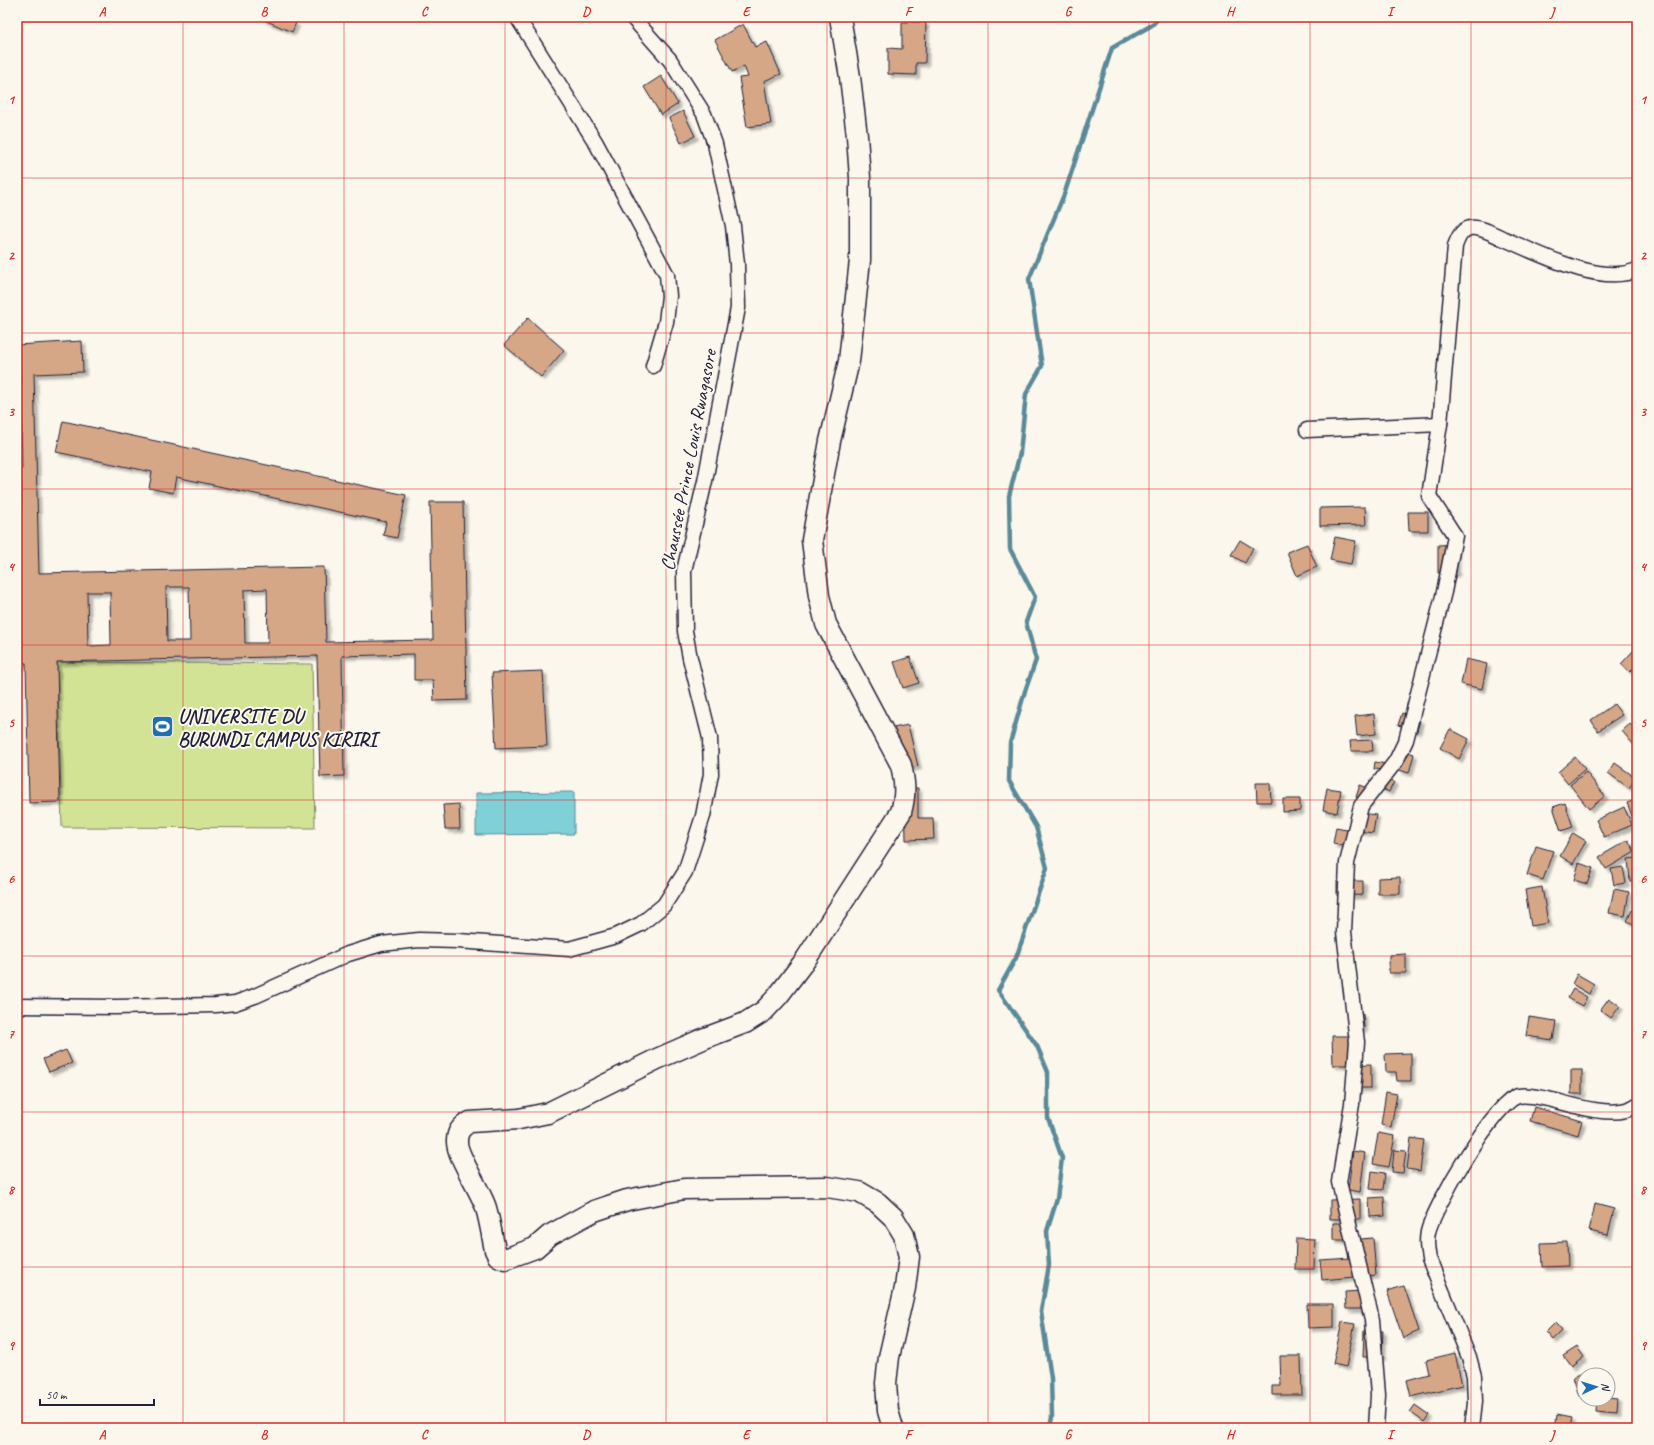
<svg xmlns="http://www.w3.org/2000/svg" width="1654" height="1445" viewBox="0 0 1654 1445" font-family="Caveat,sans-serif">
  <style>
    .green { fill: #d3e396; stroke: #7a8268 }
    .water { fill: #7fd0d7; stroke: #5a8a99 }
    .lines { fill: none; stroke-linecap: round; stroke-linejoin: round }
    .stream { stroke: #5a8a99; stroke-width: 4.5 }
    .building { fill: #d5a787; stroke: #22223b; fill-rule: evenodd; filter: url(#shadow) }
    .street-casing { stroke: #22223b; stroke-width: 17 }
    .secondary-casing { stroke: #22223b; stroke-width: 23 }
    .street { stroke: #fbf7ec; stroke-width: 14 }
    .secondary { stroke: #fbf7ec; stroke-width: 20 }
    .grid { fill: none; stroke: #d62828; stroke-width: 1; stroke-opacity: 0.55 }
    .labels { text-anchor: middle; stroke-width: 4; stroke-linejoin: round; paint-order: stroke }
    .street-label { font-size: 20px; fill: #22223b; stroke: #fbf7ec }
    .poi-label { font-size: 20px; font-weight: bold; fill: #22223b; stroke: #fbf7ec; text-anchor: start }
    .neatline { fill: none; stroke: #d62828; stroke-width: 1.5 }
    .grid-label { font-size: 13px; text-anchor: middle; font-weight: bold; fill: #d62828 }
  </style>
  <defs>
    <filter id="shadow"><feDropShadow dx="3.5" dy="3.5" stdDeviation="1" flood-color="#0004"/></filter>
  </defs>
  <rect width="100%" height="100%" fill="#fbf7ec"/>
  <filter id="ink" filterUnits="userSpaceOnUse"><feTurbulence type="fractalNoise" baseFrequency=".025" numOctaves="2"/><feDisplacementMap in="SourceGraphic" scale="8" xChannelSelector="R" yChannelSelector="G"/><feConvolveMatrix kernelMatrix="1 2 1 2 8 2 1 2 1" color-interpolation-filters="sRGB"/></filter>
  <g filter="url(#ink)">
    <polygon class="green" points="57,662 312,664 315,828 62,827"/>
    <polygon class="water" points="574,792 574,834 476,835 476,793"/>
    <g class="lines">
      <polyline class="stream" points="1050,1428 1052,1417 1051,1378 1041,1311 1049,1265 1047,1231 1057,1199 1062,1158 1048,1118 1048,1072 1037,1046 998,990 1016,958 1047,868 1036,827 1009,781 1010,743 1025,691 1036,660 1026,622 1035,597 1010,549 1009,496 1020,453 1026,394 1042,366 1029,279 1065,192 1112,48 1152,25 1160,17"/>
    </g>
    <g class="building">
      <polygon points="263,17 283,17 296,23 292,32 262,19"/>
      <polygon points="902,22 926,22 925,63 916,63 916,75 888,74 888,48 902,49"/>
      <polygon points="743,24 755,47 767,42 781,74 764,81 771,124 747,127 739,78 748,77 744,66 732,72 715,40"/>
      <polygon points="661,76 678,104 661,115 644,87"/>
      <polygon points="683,111 695,136 681,143 669,118"/>
      <polygon points="528,318 564,350 541,377 504,345"/>
      <path d="M 82,341 L 83,372 L 34,374 L 39,573 L 324,567 L 326,642 L 433,640 L 430,502 L 463,502 L 467,700 L 434,701 L 433,680 L 414,680 L 414,654 L 342,656 L 344,776 L 320,777 L 317,656 L 57,662 L 60,802 L 29,803 L 26,663 L 17,663 L 17,658 L 21,658 L 19,555 L 17,555 L 17,508 L 21,508 L 21,484 L 17,484 L 17,469 L 22,469 L 20,374 L 17,374 L 17,345 ZM 166,587 L 189,587 L 190,641 L 167,641 ZM 267,589 L 268,643 L 245,643 L 244,590 ZM 87,592 L 110,592 L 111,645 L 88,646 Z"/>
      <polygon points="63,421 406,495 397,538 383,535 386,522 176,477 173,493 149,488 152,472 56,452"/>
      <polygon points="1365,507 1366,525 1320,526 1320,508"/>
      <polygon points="1408,512 1428,512 1428,531 1409,531"/>
      <polygon points="1335,537 1356,541 1351,564 1330,560"/>
      <polygon points="1240,540 1253,548 1245,563 1231,555"/>
      <polygon points="1307,544 1317,567 1297,576 1287,552"/>
      <polygon points="1456,544 1456,573 1438,573 1438,545"/>
      <polygon points="1633,651 1637,655 1637,665 1630,672 1621,664"/>
      <polygon points="910,657 919,683 903,688 894,662"/>
      <polygon points="1466,659 1487,664 1482,689 1461,684"/>
      <polygon points="543,671 547,746 496,748 492,673"/>
      <polygon points="1614,704 1622,715 1598,731 1591,720"/>
      <polygon points="1402,713 1420,720 1417,731 1398,725"/>
      <polygon points="1374,714 1376,734 1357,736 1355,716"/>
      <polygon points="1630,724 1637,731 1637,742 1634,745 1622,731"/>
      <polygon points="908,725 918,766 903,769 893,728"/>
      <polygon points="1450,729 1469,739 1459,759 1440,748"/>
      <polygon points="1372,740 1373,751 1351,751 1350,741"/>
      <polygon points="1405,751 1414,754 1409,773 1399,770"/>
      <polygon points="1575,757 1585,769 1568,784 1558,772"/>
      <polygon points="1375,762 1392,765 1391,771 1374,769"/>
      <polygon points="1615,763 1636,778 1629,788 1608,773"/>
      <polygon points="1586,772 1605,796 1589,809 1570,785"/>
      <polygon points="1380,774 1394,782 1389,792 1374,785"/>
      <polygon points="1256,783 1270,783 1271,802 1257,802"/>
      <polygon points="1360,785 1374,790 1369,802 1356,797"/>
      <polygon points="905,788 918,788 918,818 933,818 934,839 906,840"/>
      <polygon points="1327,788 1341,790 1337,813 1323,810"/>
      <polygon points="1283,799 1300,799 1300,811 1283,812"/>
      <polygon points="1635,800 1637,803 1636,826 1627,803"/>
      <polygon points="1565,803 1573,827 1561,831 1553,807"/>
      <polygon points="459,804 460,829 445,829 443,805"/>
      <polygon points="1624,807 1632,825 1604,837 1596,820"/>
      <polygon points="1354,812 1376,815 1373,833 1352,830"/>
      <polygon points="1336,827 1352,830 1349,847 1333,844"/>
      <polygon points="1573,833 1586,841 1573,864 1560,856"/>
      <polygon points="1628,840 1635,852 1606,869 1599,857"/>
      <polygon points="1536,846 1553,851 1543,880 1527,875"/>
      <polygon points="1637,858 1637,882 1630,882 1628,859"/>
      <polygon points="1579,863 1593,868 1587,884 1574,880"/>
      <polygon points="1623,867 1626,883 1614,885 1611,869"/>
      <polygon points="1400,877 1400,894 1378,894 1378,878"/>
      <polygon points="1337,881 1363,881 1363,895 1337,896"/>
      <polygon points="1542,887 1548,923 1531,926 1525,890"/>
      <polygon points="1614,889 1629,892 1625,916 1609,913"/>
      <polygon points="1632,910 1637,912 1637,926 1627,921"/>
      <polygon points="1406,954 1406,973 1389,973 1389,955"/>
      <polygon points="1577,974 1594,984 1589,994 1572,984"/>
      <polygon points="1573,989 1587,997 1582,1006 1568,998"/>
      <polygon points="1609,998 1620,1006 1611,1018 1600,1010"/>
      <polygon points="1353,1014 1363,1014 1364,1028 1354,1029"/>
      <polygon points="1529,1017 1556,1021 1553,1040 1526,1036"/>
      <polygon points="1332,1036 1350,1036 1351,1065 1333,1065"/>
      <polygon points="66,1050 72,1063 49,1072 43,1059"/>
      <polygon points="1411,1053 1411,1081 1397,1081 1396,1072 1386,1072 1385,1054"/>
      <polygon points="1371,1064 1371,1088 1351,1088 1351,1065"/>
      <rect x="1571" y="1070" width="11" height="24"/>
      <polygon points="1386,1092 1397,1094 1391,1127 1381,1125"/>
      <polygon points="1534,1107 1582,1121 1578,1135 1530,1121"/>
      <polygon points="1378,1133 1395,1136 1389,1167 1373,1164"/>
      <polygon points="1411,1138 1424,1140 1420,1171 1407,1169"/>
      <polygon points="1394,1150 1406,1151 1403,1173 1392,1172"/>
      <polygon points="1353,1151 1365,1153 1360,1192 1348,1190"/>
      <polygon points="1372,1171 1385,1173 1383,1190 1370,1189"/>
      <polygon points="1384,1197 1385,1216 1370,1217 1369,1198"/>
      <polygon points="1360,1199 1360,1219 1330,1219 1330,1200"/>
      <polygon points="1595,1204 1614,1209 1608,1235 1589,1231"/>
      <polygon points="1333,1223 1349,1223 1348,1240 1333,1240"/>
      <polygon points="1296,1238 1315,1239 1314,1269 1295,1269"/>
      <polygon points="1373,1238 1376,1275 1322,1280 1320,1260 1350,1258 1348,1240"/>
      <polygon points="1567,1242 1568,1266 1542,1267 1541,1243"/>
      <polygon points="1404,1286 1419,1331 1403,1338 1387,1291"/>
      <polygon points="1361,1291 1361,1309 1346,1309 1345,1292"/>
      <polygon points="1307,1304 1334,1304 1334,1327 1308,1328"/>
      <polygon points="1342,1322 1355,1324 1346,1367 1333,1364"/>
      <polygon points="1555,1323 1562,1331 1553,1340 1546,1332"/>
      <polygon points="1364,1330 1383,1331 1382,1357 1363,1357"/>
      <polygon points="1577,1347 1584,1357 1571,1367 1563,1356"/>
      <polygon points="1455,1353 1462,1385 1411,1397 1407,1380 1429,1374 1426,1360"/>
      <polygon points="1280,1356 1301,1356 1302,1395 1272,1395 1272,1386 1281,1386"/>
      <polygon points="1585,1372 1586,1375 1584,1375 1584,1394 1579,1396 1573,1377"/>
      <polygon points="1608,1398 1617,1399 1616,1414 1596,1412 1597,1399"/>
      <polygon points="1415,1405 1429,1415 1424,1422 1410,1412"/>
      <polygon points="1557,1415 1572,1418 1570,1428 1555,1428"/>
    </g>
    <g class="lines">
      <defs>
        <g id="street">
          <polyline points="517,17 596,143 667,275 669,296 666,322 653,366"/>
          <polyline points="1307,430 1440,424"/>
          <polyline points="17,1006 115,1007 216,1005 235,1003 255,996 348,954 381,944 419,940 458,941 569,949 616,936 641,924 664,905 685,872 703,816 711,774 710,738 690,658 685,631 684,571 705,481 738,308 737,264 733,226 715,144 704,114 670,60 632,17"/>
          <path d="M 1376,1428 L 1378,1395 L 1372,1320 L 1339,1182 L 1352,1104 L 1357,1042 L 1344,932 L 1347,863 L 1361,806 L 1396,761 L 1406,740 L 1444,592 L 1455,536 L 1429,496 L 1440,424 L 1455,246 C 1458,238 1461,230 1470,228 C 1480,226 1493,234 1502,238 C 1538,253 1599,286 1637,270"/>
          <path d="M 1472,1428 L 1475,1402 L 1474,1376 L 1469,1357 L 1429,1259 C 1427,1250 1426,1242 1428,1232 C 1434,1207 1494,1103 1518,1096 C 1528,1094 1538,1097 1548,1099 C 1570,1104 1603,1116 1626,1110 C 1630,1109 1634,1107 1637,1105"/>
        </g>
        <path id="secondary" d="M 840,17 L 850,77 L 857,136 L 860,178 L 860,260 L 849,361 L 830,441 L 812,540 L 819,596 L 826,624 L 901,765 C 905,783 906,794 901,812 L 806,959 L 778,996 L 764,1011 L 745,1023 L 705,1038 L 657,1059 L 548,1113 L 519,1119 L 470,1122 C 462,1126 457,1131 457,1141 C 456,1155 481,1191 486,1208 C 490,1222 492,1236 495,1250 L 498,1256 L 505,1259 L 535,1248 L 550,1235 L 594,1211 L 627,1200 L 684,1189 L 827,1187 L 859,1192 L 878,1203 L 893,1217 L 904,1235 L 909,1257 L 905,1288 L 889,1357 L 886,1383 L 888,1411 L 893,1428"/>
      </defs>
      <use href="#street" class="street-casing"/>
      <use href="#secondary" class="secondary-casing"/>
      <use href="#street" class="street"/>
      <use href="#secondary" class="secondary"/>
    </g>
  </g>
  <path class="grid" d="M 183,17 L 183,1428M 344,17 L 344,1428M 505,17 L 505,1428M 666,17 L 666,1428M 827,17 L 827,1428M 988,17 L 988,1428M 1149,17 L 1149,1428M 1310,17 L 1310,1428M 1471,17 L 1471,1428M 17,178 L 1637,178M 17,333 L 1637,333M 17,489 L 1637,489M 17,645 L 1637,645M 17,800 L 1637,800M 17,956 L 1637,956M 17,1112 L 1637,1112M 17,1267 L 1637,1267"/>
  <defs>
    <symbol id="stadium-square" viewBox="-11 -11 22 22"><rect x="-9" y="-9" width="18" height="18" rx="4" fill="#1f6fb2" stroke="#fbf7ec"/><path d="M0-5a6.5 5 0 1 0 0 10a6.5 5 0 1 0 0-10ZM-3.5-1.8h7v3.6h-7Z" fill="#fff"/></symbol>
  </defs>
  <g fill-rule="evenodd">
    <use href="#stadium-square" x="150" y="714" width="25" height="25"/>
  </g>
  <g class="labels">
    <g class="street-label">
      <text transform="translate(688 460) rotate(-79)" y="7">Chaussée Prince Louis Rwagasore</text>
    </g>
    <g class="poi-label">
      <text x="178" y="723">UNIVERSITE DU<tspan x="178" dy="23">BURUNDI CAMPUS KIRIRI</tspan></text>
    </g>
  </g>
  <rect width="1654" height="1445" fill="none" stroke="#fbf7ec" stroke-width="44"/>
  <g transform="translate(1596 1387) rotate(86)"><circle r="19" fill="#fbf7ec" stroke="#a4a2a5"/>
  <path d="M0-3L7 15L0 10L-7 15Z" fill="#1f6fb2"/>
  <text y="-6" font-size="11" font-weight="bold" text-anchor="middle" fill="#22223b">N</text>
  </g>
  <path d="M40 1399v6h114v-6" fill="none" stroke="#22223b" stroke-width="2"/>
  <text x="46" y="1399" font-size="12" fill="#22223b" stroke="#fbf7ec" stroke-width="3" paint-order="stroke">50 m</text>
  <rect x="22" y="22" width="1610" height="1401" class="neatline"/>
  <g class="grid-label">
    <text x="102" y="16">A</text>
    <text x="264" y="16">B</text>
    <text x="424" y="16">C</text>
    <text x="586" y="16">D</text>
    <text x="746" y="16">E</text>
    <text x="908" y="16">F</text>
    <text x="1068" y="16">G</text>
    <text x="1230" y="16">H</text>
    <text x="1390" y="16">I</text>
    <text x="1552" y="16">J</text>
    <text x="11" y="104">1</text>
    <text x="1643" y="104">1</text>
    <text x="11" y="260">2</text>
    <text x="1643" y="260">2</text>
    <text x="11" y="416">3</text>
    <text x="1643" y="416">3</text>
    <text x="11" y="571">4</text>
    <text x="1643" y="571">4</text>
    <text x="11" y="727">5</text>
    <text x="1643" y="727">5</text>
    <text x="11" y="883">6</text>
    <text x="1643" y="883">6</text>
    <text x="11" y="1038">7</text>
    <text x="1643" y="1038">7</text>
    <text x="11" y="1194">8</text>
    <text x="1643" y="1194">8</text>
    <text x="11" y="1350">9</text>
    <text x="1643" y="1350">9</text>
    <text x="102" y="1439">A</text>
    <text x="264" y="1439">B</text>
    <text x="424" y="1439">C</text>
    <text x="586" y="1439">D</text>
    <text x="746" y="1439">E</text>
    <text x="908" y="1439">F</text>
    <text x="1068" y="1439">G</text>
    <text x="1230" y="1439">H</text>
    <text x="1390" y="1439">I</text>
    <text x="1552" y="1439">J</text>
  </g>
</svg>
